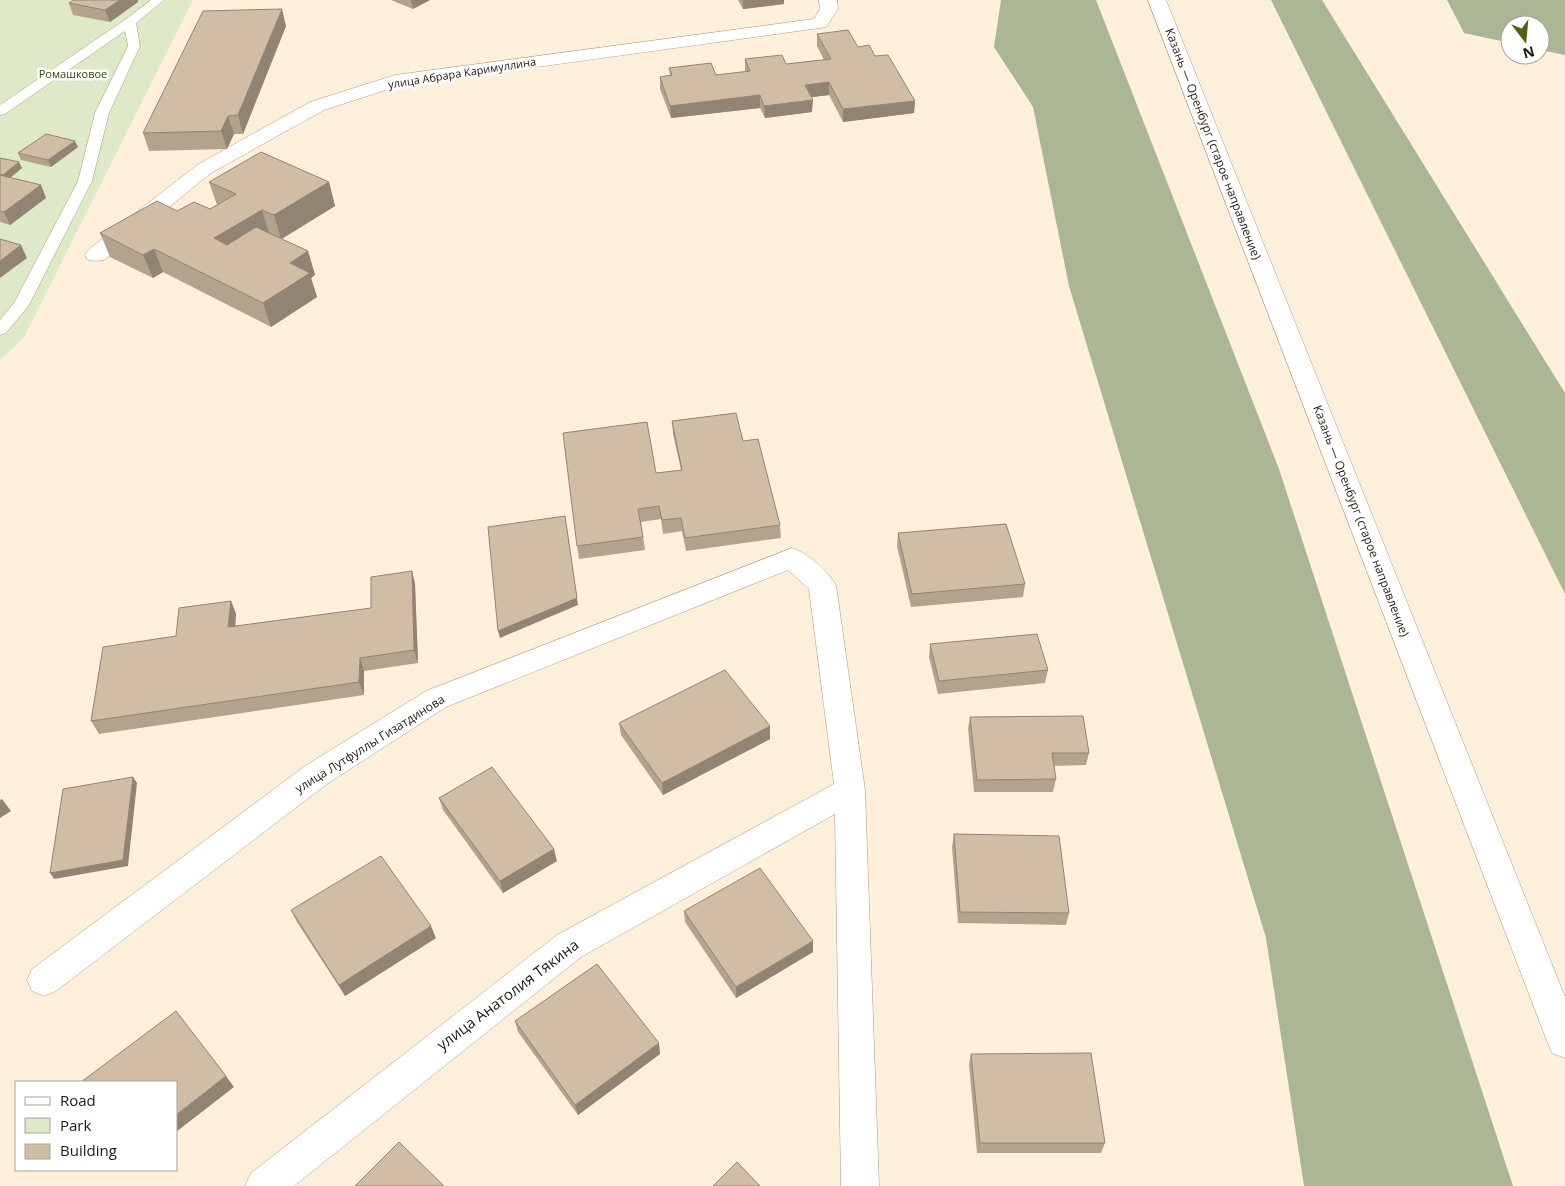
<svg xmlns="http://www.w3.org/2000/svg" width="1565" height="1186" viewBox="0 0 1565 1186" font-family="'Open Sans',sans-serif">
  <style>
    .green { fill: #dee9c7 }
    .forest { fill: #abb694 }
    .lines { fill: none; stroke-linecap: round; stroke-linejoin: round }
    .service-casing { stroke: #ab9880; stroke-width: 1 }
    .minor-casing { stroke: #ab9880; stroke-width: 1 }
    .service { fill: #fff; fill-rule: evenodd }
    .minor { fill: #fff; fill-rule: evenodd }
    .wall { fill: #b3a38d }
    .shaded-wall { fill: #928473 }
    .building { fill: #d0bda4; stroke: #928473 }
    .labels { text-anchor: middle; stroke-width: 5; stroke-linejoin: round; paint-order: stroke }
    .far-street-label { font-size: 11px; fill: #201910; stroke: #fff }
    .far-park-label { font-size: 11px; fill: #37440d; stroke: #fff }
    .street-label { font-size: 12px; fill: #201910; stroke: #fff }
    .near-street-label { font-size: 15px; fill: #201910; stroke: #fff }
  </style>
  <rect width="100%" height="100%" fill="#ffefdb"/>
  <polygon class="green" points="0,0 193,0 23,339 0,360"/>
  <g class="forest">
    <polygon points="1001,0 1096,0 1279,469 1513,1186 1304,1186 1266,938 1069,286 1033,107 994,47"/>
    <polygon points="1271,0 1322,0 1565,393 1565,594"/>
    <polygon points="1447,0 1565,0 1565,55 1540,50 1540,25 1510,25 1510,43 1464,33"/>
  </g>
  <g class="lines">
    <defs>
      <polygon id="service" points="151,0 164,0 136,23 140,46 109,113 92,181 29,305 6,333 0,335 0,320 14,303 78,181 95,113 128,46 125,31 5,114 0,115 0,105 126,19"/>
      <g id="minor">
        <polygon points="819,0 837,0 838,9 826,27 820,28 398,86 324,110 211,173 104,260 96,261 88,260 85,255 88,250 197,165 310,102 395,75 814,19 820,9"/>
        <polygon points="1148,0 1166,0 1565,997 1565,1058 1552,1053 1547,1041"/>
        <path d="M 792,548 C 808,553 827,570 836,585 L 865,790 L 879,1186 L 841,1186 L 835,814 L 581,957 L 294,1186 L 245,1186 L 251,1173 L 557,935 L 834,784 L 809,589 L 788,570 L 446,707 L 327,784 L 56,991 L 44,996 L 32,991 L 27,980 L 32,969 L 305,766 L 426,691 Z"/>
      </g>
    </defs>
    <use href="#service" class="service-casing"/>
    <use href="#minor" class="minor-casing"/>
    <use href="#service" class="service"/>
    <use href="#minor" class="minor"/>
  </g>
  <g class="wall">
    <polygon points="391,0 430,0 413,9"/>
    <polygon points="738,0 784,0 784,4 743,9"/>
    <polygon points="138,2 110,22 73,15 69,3"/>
    <polygon points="286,26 243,134 234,134 227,149 149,151 143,133"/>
    <polygon points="817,34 858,47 875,56 915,101 914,113 843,122 829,95 811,97 812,112 765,118 760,108 671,118 660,89 660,77 670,75 669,68 716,75 745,72 745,59 786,64 824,60 817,46"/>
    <polygon points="78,147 51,167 21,160 18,153"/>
    <polygon points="0,158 22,168 10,178 41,185 46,198 10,225 0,222"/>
    <polygon points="209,182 329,182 335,206 282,239 308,251 315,275 311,278 317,297 271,327 163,272 153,278 110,257 100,233 177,211 210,209 217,205"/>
    <polygon points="672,421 743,441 780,525 781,538 686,551 682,531 663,534 661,519 641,522 645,550 579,559 577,546 656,473 681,470 673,434"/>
    <polygon points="898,533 1025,584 1023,597 911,607 897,546"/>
    <polygon points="412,571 415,584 418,663 364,671 364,695 99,734 91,721 176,636 231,601 236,614 235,626 371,608"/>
    <polygon points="930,644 1048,670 1045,683 938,694 929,657"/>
    <polygon points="970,717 1089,753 1086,765 1054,766 1056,779 1053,792 974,792 968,729"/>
    <polygon points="619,723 770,739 663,795 621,735"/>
    <polygon points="439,798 557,861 503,893 443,810"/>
    <polygon points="954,834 1069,913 1066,925 958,923 952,847"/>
    <polygon points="291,910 436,938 345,996 297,922"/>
    <polygon points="684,911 813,941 813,952 736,998 685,922"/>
    <polygon points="515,1021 660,1054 578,1115 518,1032"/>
    <polygon points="971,1054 1105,1143 1101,1153 977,1153 969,1064"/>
  </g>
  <g class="shaded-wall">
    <polygon points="120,0 138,0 138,2 110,22 105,10"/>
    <polygon points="411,0 430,0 413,9"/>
    <polygon points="743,0 784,0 784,4 743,9"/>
    <polygon points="282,9 286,26 243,134 238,115"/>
    <polygon points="829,82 829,95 805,98 805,85"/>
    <polygon points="760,95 760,108 671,118 670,106"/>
    <polygon points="813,100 812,112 765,118 764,106"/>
    <polygon points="915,101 914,113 843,122 843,109"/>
    <polygon points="228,116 234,134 227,149 221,131"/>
    <polygon points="75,141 78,147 51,167 48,160"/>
    <polygon points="19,162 22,168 6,181 3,175"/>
    <polygon points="329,182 335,206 281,239 274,215"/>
    <polygon points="41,185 46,198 10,225 4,212"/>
    <polygon points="262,210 269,233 223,262 214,238"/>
    <polygon points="21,245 27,258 0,278 0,261"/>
    <polygon points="154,249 163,272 153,278 143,255"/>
    <polygon points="308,251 315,275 311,278 317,297 271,327 263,303 290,263"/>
    <polygon points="565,516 578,605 500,638 498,631"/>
    <polygon points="412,571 415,584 418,663 414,650"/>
    <polygon points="231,601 236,614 234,640 228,627"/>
    <polygon points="360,658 364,671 364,695 359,682"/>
    <polygon points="770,726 770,739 663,795 662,783"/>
    <polygon points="133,777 137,783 128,866 54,879 50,873"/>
    <polygon points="2,799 11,811 0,818 0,800"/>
    <polygon points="554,849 557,861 503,893 500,881"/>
    <polygon points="431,926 436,938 345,996 339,985"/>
    <polygon points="813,941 813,952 736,998 736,987"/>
    <polygon points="659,1043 660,1054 578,1115 575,1105"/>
    <polygon points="226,1076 234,1087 176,1132 176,1115"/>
  </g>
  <g class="building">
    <polygon points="74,0 120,0 105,10 69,3"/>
    <polygon points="282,9 238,115 228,116 221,131 143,133 203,11"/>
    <polygon points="848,30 858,47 869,45 875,56 888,55 915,101 843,109 829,82 805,85 813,100 764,106 760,95 670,106 660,77 672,75 669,68 711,63 716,75 750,71 745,59 782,55 786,64 831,59 817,34"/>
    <polygon points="46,134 75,141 48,160 18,153"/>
    <polygon points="261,152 329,182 274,215 262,210 214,238 227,245 256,227 308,251 290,263 310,273 263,303 154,249 143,255 100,233 157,201 177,211 194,202 210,209 236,194 209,182"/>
    <polygon points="0,158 19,162 3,175 0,174"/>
    <polygon points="0,175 41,185 4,212 0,211"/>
    <polygon points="0,239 21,245 0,261"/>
    <polygon points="736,413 743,441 758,439 780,525 685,538 681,518 662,520 659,506 638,509 643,537 577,546 563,433 647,422 656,473 682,470 672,421"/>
    <polygon points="565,516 577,598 498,631 488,527"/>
    <polygon points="1006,524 1025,584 912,594 898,533"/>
    <polygon points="412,571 414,650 360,658 359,682 91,721 103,647 176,636 179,608 231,601 228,627 371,608 371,577"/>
    <polygon points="1037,634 1048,670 939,681 930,644"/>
    <polygon points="725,670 770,726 662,783 619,723"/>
    <polygon points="1083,716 1089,753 1052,753 1056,779 977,780 970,717"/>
    <polygon points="492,767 554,849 500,881 439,798"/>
    <polygon points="133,777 123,860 50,873 63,789"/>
    <polygon points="954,834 1059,836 1069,913 960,912"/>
    <polygon points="381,856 431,926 339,985 291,910"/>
    <polygon points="760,868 813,941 736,987 684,911"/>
    <polygon points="597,964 659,1043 575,1105 515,1021"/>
    <polygon points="176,1011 226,1076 176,1115 176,1082 81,1082"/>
    <polygon points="1091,1053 1105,1143 980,1143 971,1054"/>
    <polygon points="399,1142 444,1186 355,1186"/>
    <polygon points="737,1162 760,1186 713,1186"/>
  </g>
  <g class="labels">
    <g class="far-street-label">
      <text transform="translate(462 73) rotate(-9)" y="4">улица Абрара Каримуллина</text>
    </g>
    <g class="far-park-label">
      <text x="73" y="78">Ромашковое</text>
    </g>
    <g class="street-label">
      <text transform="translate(1213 144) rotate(69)" y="4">Казань — Оренбург (старое направление)</text>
      <text transform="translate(1361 521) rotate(69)" y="4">Казань — Оренбург (старое направление)</text>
      <text transform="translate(370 744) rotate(-32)" y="4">улица Лутфуллы Гизатдинова</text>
    </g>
    <g class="near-street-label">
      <text transform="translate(508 995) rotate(-37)" y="5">улица Анатолия Тякина</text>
    </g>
  </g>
  <rect x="15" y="1081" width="162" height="90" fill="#ffffff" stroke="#a6a39f"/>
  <rect x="25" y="1097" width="25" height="8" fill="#ffffff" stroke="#a6a39f"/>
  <text x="60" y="1106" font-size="15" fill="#201910">Road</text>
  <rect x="25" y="1118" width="25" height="15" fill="#dee9c7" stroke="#a6a39f"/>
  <text x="60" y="1131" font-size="15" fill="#201910">Park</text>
  <rect x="25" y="1144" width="25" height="15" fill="#d0bda4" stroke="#a6a39f"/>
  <text x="60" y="1156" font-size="15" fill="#201910">Building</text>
  <g transform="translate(1525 40) rotate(164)"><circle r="24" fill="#ffffff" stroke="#a6a39f"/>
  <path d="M0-4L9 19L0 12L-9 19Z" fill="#4b6413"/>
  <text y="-8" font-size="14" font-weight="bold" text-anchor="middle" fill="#201910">N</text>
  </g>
</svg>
